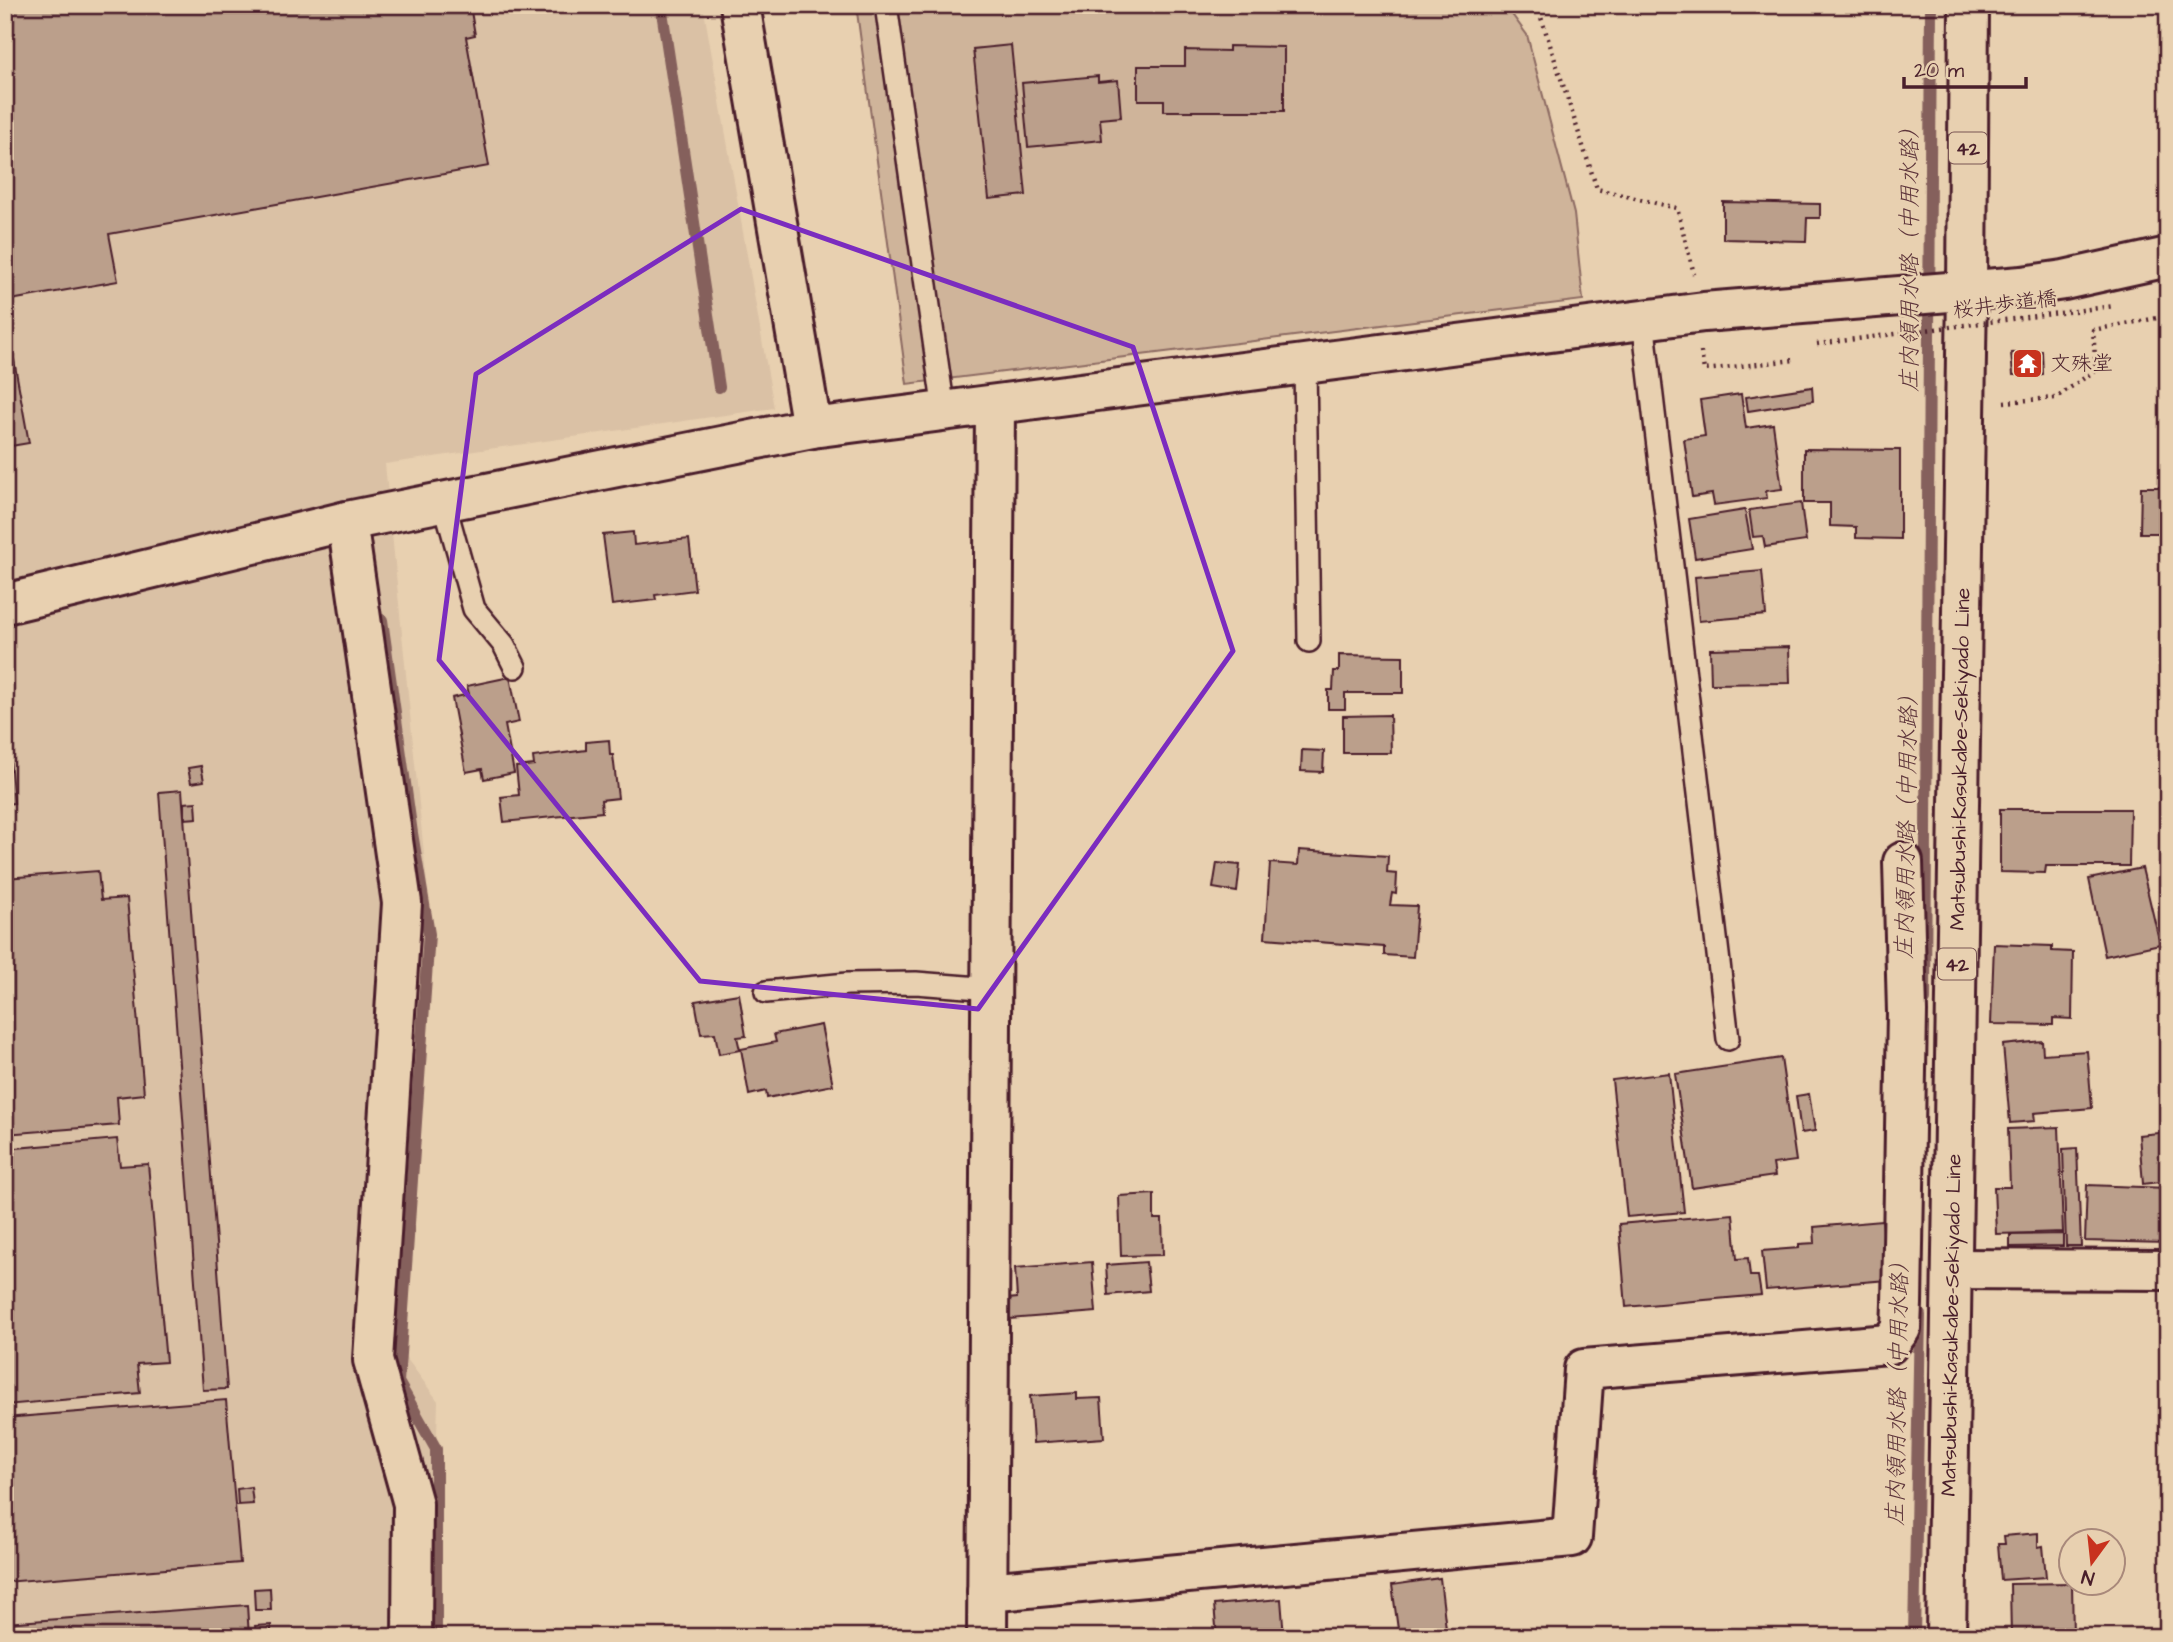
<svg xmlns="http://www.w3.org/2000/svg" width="2173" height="1642" viewBox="0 0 2173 1642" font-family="'Architects Daughter','Klee One',sans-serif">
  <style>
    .built { fill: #dac1a5 }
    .green { fill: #cfb49a; stroke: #8c6a62; stroke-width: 2 }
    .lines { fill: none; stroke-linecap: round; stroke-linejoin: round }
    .stream { stroke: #85605c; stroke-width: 12 }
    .building { fill: #bb9f8b; stroke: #4a1f2b; stroke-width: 2 }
    .lane-casing { stroke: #4a1f2b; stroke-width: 26 }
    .street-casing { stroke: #4a1f2b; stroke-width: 44 }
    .secondary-casing { stroke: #4a1f2b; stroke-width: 44 }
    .primary-casing { stroke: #4a1f2b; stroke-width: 44 }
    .path { stroke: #4a1f2b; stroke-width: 4.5; stroke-dasharray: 2 5; stroke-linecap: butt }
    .lane { stroke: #e8d0b0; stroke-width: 21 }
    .street { stroke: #e8d0b0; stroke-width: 38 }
    .secondary { stroke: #e8d0b0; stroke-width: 38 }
    .primary { stroke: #e8d0b0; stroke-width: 38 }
    .path-bridge { stroke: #4a1f2b; stroke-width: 4.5; stroke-dasharray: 2 5; stroke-linecap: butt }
    .marked { fill: none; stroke: #7b2cbf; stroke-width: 5; stroke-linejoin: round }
    .labels { text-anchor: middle; stroke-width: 5; stroke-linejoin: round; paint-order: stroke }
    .shield { fill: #e8d0b0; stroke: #795453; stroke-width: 2 }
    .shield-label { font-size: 19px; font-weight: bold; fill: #4a1f2b }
    .street-label { font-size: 21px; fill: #4a1f2b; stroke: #e8d0b0 }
    .poi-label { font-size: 21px; fill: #4a1f2b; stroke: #e8d0b0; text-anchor: start }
    .water-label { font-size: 23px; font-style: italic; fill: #5e353b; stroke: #e8d0b0 }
  </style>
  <rect width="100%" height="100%" fill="#e8d0b0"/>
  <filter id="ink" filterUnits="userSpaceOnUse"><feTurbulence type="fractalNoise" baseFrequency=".0143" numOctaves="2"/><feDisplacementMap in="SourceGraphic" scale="14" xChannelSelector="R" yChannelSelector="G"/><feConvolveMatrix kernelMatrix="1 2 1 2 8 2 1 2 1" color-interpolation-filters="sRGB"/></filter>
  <g filter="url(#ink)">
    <polygon class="built" points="5,5 703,5 774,408 385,464 428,894 396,1344 438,1401 431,1637 5,1637"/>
    <polygon class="green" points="860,5 1505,5 1527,35 1574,214 1583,300 907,384 857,12"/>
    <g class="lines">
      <g class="stream">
        <polyline points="661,5 719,387"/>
        <polyline points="382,620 412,833 429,934 398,1382 436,1449 436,1637"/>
        <polyline points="1925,1000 1931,5"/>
        <polyline points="1914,1637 1920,1315"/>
      </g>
    </g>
    <g class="building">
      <polygon points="5,5 470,5 475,35 466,37 489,166 109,234 118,281 5,301"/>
      <polygon points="1011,45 1026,195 989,199 973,49"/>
      <polygon points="1229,46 1284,47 1284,111 1164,111 1164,100 1138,100 1138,66 1185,66 1185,50 1229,51"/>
      <polygon points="1098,76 1098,82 1118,80 1121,117 1100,119 1102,140 1028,147 1022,83"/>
      <polygon points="1723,202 1820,204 1820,218 1807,218 1806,241 1723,239"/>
      <polygon points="2042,351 2043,374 2013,375 2011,353"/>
      <polygon points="14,360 29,443 5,447 5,362"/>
      <polygon points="1812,387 1813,401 1748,411 1746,397"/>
      <polygon points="1741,394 1746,428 1773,424 1782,489 1766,491 1767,498 1714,505 1712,494 1692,497 1684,439 1705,436 1700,400"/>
      <polygon points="1804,449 1900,450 1900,539 1856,538 1856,527 1830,526 1830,503 1804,503"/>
      <polygon points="2141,487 2168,487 2168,533 2140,533"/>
      <polygon points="1801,503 1806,541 1765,547 1763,536 1753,537 1749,510"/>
      <polygon points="1745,510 1752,549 1695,558 1689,519"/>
      <polygon points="633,532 634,545 689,539 695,590 655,595 656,600 612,605 603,535"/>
      <polygon points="1762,571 1766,615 1699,621 1695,577"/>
      <polygon points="1789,647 1790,683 1711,684 1710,649"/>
      <polygon points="1339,655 1403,656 1403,693 1345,693 1345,709 1328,709 1328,690 1333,690 1334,671 1339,671"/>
      <polygon points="510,677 519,722 505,725 514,773 484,779 482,769 466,772 452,698 469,694 467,686"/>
      <polygon points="1390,715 1391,753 1343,753 1343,716"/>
      <polygon points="5,726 7,726 14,803 5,804"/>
      <polygon points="609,740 610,755 613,755 618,798 601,800 602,812 504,822 501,797 519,795 516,767 534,765 533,757 586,750 586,742"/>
      <polygon points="1302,750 1324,751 1323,772 1301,771"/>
      <polygon points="201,766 204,781 191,783 188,768"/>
      <polygon points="182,790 227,1389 203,1390 159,792"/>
      <polygon points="196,802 197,818 185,819 184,803"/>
      <polygon points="2000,809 2130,809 2129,866 2046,866 2045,873 2000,872"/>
      <polygon points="1299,850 1388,856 1387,873 1397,874 1396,894 1392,893 1390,905 1417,906 1413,957 1384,955 1384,947 1265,938 1270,863 1298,865"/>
      <polygon points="1217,863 1240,865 1237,892 1213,888"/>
      <polygon points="2142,868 2160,944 2105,956 2089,879"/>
      <polygon points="98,871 101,900 127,898 144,1094 117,1097 119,1125 5,1134 5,878"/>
      <polygon points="1994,944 2052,946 2052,951 2073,952 2072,1019 2053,1018 2053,1025 1991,1024"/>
      <polygon points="739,994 746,1036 737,1037 740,1050 719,1054 715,1033 701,1034 695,1001"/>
      <polygon points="821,1025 833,1085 767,1098 766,1091 749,1095 741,1049 776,1042 774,1034"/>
      <polygon points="2042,1041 2043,1054 2087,1051 2092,1108 2034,1113 2035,1121 2010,1123 2003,1045"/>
      <polygon points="1781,1058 1796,1161 1773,1164 1775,1176 1692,1188 1675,1074"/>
      <polygon points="1669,1073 1684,1212 1627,1217 1612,1080"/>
      <polygon points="1809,1094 1815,1131 1801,1133 1796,1096"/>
      <polygon points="2059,1127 2063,1232 1996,1234 1994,1187 2010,1187 2008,1129"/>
      <polygon points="2168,1132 2168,1181 2143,1184 2139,1135"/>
      <polygon points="117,1139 120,1166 148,1164 166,1362 137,1364 140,1393 5,1405 5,1149"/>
      <polygon points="2077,1148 2081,1246 2066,1246 2063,1149"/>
      <polygon points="2087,1185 2168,1188 2167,1243 2085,1241"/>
      <polygon points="1154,1194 1154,1219 1162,1219 1163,1255 1121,1256 1119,1196"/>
      <polygon points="1733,1214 1737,1259 1748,1258 1750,1276 1758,1276 1761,1295 1626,1307 1619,1224"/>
      <polygon points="1882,1221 1887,1280 1766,1290 1762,1251 1799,1248 1799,1244 1815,1243 1814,1227"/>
      <polygon points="2063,1234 2063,1246 2010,1247 2010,1235"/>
      <polygon points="1092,1262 1096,1312 1009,1319 1008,1299 1017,1298 1015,1268"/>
      <polygon points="1146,1262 1149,1291 1108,1295 1106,1265"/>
      <polygon points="1077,1393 1077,1399 1101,1398 1104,1438 1033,1443 1030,1396"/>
      <polygon points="226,1400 240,1563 5,1582 5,1418"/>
      <polygon points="251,1487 253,1504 238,1505 237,1489"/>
      <polygon points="2038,1533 2038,1547 2043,1546 2046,1577 2001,1580 1998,1544 2005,1544 2004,1536"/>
      <polygon points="1440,1578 1447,1637 1399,1637 1392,1585"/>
      <polygon points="2072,1583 2073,1637 2011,1637 2010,1584"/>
      <polygon points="270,1588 271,1610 255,1610 254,1589"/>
      <polygon points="1281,1599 1284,1637 1217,1637 1214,1605"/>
      <polygon points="247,1605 249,1637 5,1637 5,1623"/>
      <polygon points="271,1625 271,1637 256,1637 255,1626"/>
    </g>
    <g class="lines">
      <defs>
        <g id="lane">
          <polyline points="886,5 944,411"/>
          <polyline points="1643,320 1728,1039"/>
          <polyline points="1305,365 1309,641"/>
          <polyline points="444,502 474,609 504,645 515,667"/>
          <polyline points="766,992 847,984 916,983 992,989"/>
        </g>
        <g id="street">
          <polyline points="740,5 812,428"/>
          <polyline points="347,521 402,903 373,1360 413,1504 412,1637"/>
          <polyline points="1952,1269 2168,1270"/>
          <polyline points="987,1592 1572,1537 1584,1369 1889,1344 1901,1328 1902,1304 1907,1012 1903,862"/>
          <polyline points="987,1637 995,405"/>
        </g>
        <polyline id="secondary" points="5,604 347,521 812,428 1704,312 2022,286 2064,280 2168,257"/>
        <g id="primary">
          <path id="s1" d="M 1946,1637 L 1967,291 L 1969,5"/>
        </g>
      </defs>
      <use href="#lane" class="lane-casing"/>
      <use href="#street" class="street-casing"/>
      <use href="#secondary" class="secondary-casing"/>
      <use href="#primary" class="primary-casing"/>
      <g class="path">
        <polyline points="1537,5 1597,189 1677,208 1694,274"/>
        <polyline points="1701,352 1704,370 1795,360"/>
        <polyline points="2004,402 2055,398 2096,370 2093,330 2168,316"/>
      </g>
      <use href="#lane" class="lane"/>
      <use href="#street" class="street"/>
      <use href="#secondary" class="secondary"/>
      <use href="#primary" class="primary"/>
      <polyline class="path-bridge" points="1817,344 2114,306"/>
    </g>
  </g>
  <path class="marked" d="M 741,209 L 1133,347 L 1233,651 L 978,1009 L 700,981 L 439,660 L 476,374 Z"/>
  <defs>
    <symbol id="temple-square" viewBox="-11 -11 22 22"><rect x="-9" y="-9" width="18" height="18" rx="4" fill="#c8321e" stroke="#e8d0b0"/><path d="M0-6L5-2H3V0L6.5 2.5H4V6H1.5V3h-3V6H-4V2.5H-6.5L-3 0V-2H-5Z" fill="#fff"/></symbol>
  </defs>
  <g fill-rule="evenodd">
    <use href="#temple-square" x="2010" y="346" width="35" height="35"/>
  </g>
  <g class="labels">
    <g class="shield">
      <rect x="1949" y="132.5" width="38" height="31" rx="5"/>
      <rect x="1938" y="948.5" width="38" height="31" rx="5"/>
    </g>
    <g class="shield-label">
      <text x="1968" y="155">42</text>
      <text x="1957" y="971">42</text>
    </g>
    <g class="street-label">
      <text transform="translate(2005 304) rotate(-7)" y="7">桜井歩道橋</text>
      <text dy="7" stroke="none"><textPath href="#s1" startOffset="878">Matsubushi-Kasukabe-Sekiyado Line</textPath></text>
      <text dy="7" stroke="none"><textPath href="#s1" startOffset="312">Matsubushi-Kasukabe-Sekiyado Line</textPath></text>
    </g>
    <g class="poi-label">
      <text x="2050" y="370">文殊堂</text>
    </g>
    <g class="water-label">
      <text transform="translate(1909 254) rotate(-90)" y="8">庄内領用水路（中用水路）</text>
      <text transform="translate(1906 821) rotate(-89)" y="8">庄内領用水路（中用水路）</text>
      <text transform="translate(1897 1388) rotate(-89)" y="8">庄内領用水路（中用水路）</text>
    </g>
  </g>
  <rect width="2173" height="1642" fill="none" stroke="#e8d0b0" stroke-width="28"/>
  <rect x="14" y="14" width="2145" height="1614" fill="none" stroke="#4a1f2b" stroke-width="2.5" filter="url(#ink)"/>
  <g transform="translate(2092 1562) rotate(195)"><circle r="33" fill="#e8d0b0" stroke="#a9897b" stroke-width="2"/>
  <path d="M0-5L12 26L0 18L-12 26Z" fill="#c8321e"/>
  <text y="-10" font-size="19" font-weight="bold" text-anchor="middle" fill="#4a1f2b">N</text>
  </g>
  <path d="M1904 77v10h122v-10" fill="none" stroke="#4a1f2b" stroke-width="3.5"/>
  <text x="1914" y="77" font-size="21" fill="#4a1f2b" stroke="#e8d0b0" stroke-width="5" paint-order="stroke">20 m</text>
</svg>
